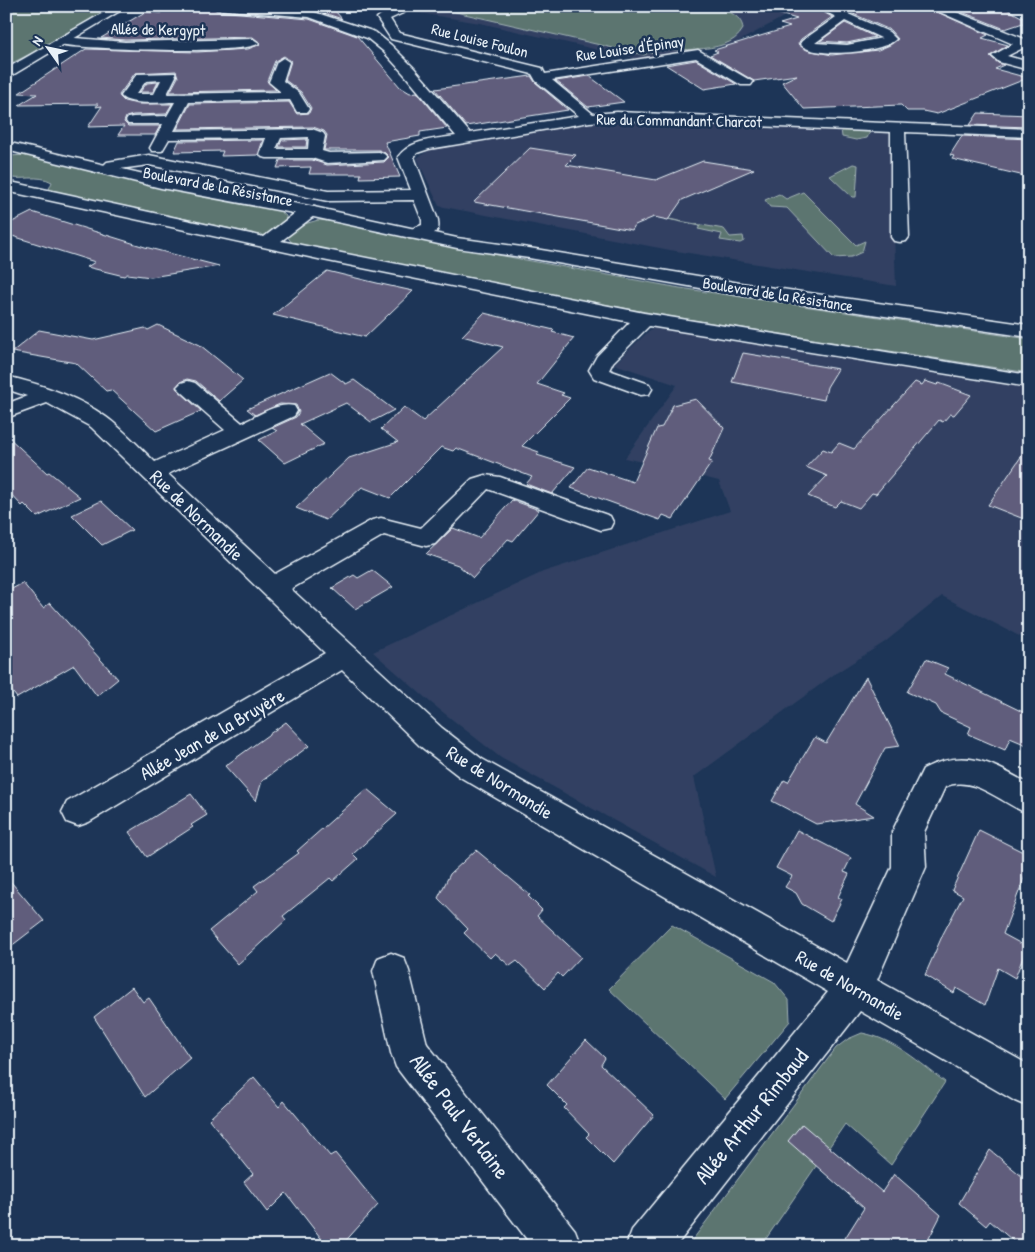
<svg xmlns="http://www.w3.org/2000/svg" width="1035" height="1252" viewBox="0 0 1035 1252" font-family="'Patrick Hand',sans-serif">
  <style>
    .built { fill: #314162 }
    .green { fill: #5b7470; stroke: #a2b2b4 }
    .building { fill: #605d7b; stroke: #e8f1f8 }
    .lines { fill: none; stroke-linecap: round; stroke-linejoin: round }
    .minor-casing { stroke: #e8f1f8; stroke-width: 3 }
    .tertiary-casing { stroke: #e8f1f8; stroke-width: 3 }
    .secondary-casing { stroke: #e8f1f8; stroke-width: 3 }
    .minor { fill: #1d3557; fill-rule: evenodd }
    .tertiary { fill: #1d3557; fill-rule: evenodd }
    .secondary { fill: #1d3557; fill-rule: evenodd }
    .labels { text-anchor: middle; stroke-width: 5; stroke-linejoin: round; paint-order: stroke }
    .far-street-label { font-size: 16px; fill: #e8f1f8; stroke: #1d3557 }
    .street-label { font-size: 19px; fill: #e8f1f8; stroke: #1d3557 }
    .near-street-label { font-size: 22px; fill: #e8f1f8; stroke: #1d3557 }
  </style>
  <rect width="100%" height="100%" fill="#1d3557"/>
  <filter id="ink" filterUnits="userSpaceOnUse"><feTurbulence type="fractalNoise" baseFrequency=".02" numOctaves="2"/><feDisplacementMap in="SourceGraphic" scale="10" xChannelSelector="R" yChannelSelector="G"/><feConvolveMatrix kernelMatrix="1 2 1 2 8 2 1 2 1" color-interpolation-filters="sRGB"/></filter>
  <g filter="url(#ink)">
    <g class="built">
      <polygon points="377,6 740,6 787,15 732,45 638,59 480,23"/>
      <polygon points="611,120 890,131 896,286 670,250 439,206 417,158 431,149"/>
      <polygon points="653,327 903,361 1029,385 1029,641 942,596 885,642 836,673 694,777 716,877 501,758 430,702 373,652 543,572 730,511 719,481 625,458 677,385 614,364"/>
    </g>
    <g class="green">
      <polygon points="6,6 114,6 28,55 6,66"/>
      <path d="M 462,6 L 711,6 C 723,9 742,14 743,29 C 726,60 668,43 644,55 L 447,10 L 453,7 L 461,8 Z"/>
      <polygon points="841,129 870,130 870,132 867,138 856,140 842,137"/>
      <path d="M 29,155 L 110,175 L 280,211 L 286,216 L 286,219 L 266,236 L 53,191 L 49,189 L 52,182 C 38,174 22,181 6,177 L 6,156 Z"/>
      <polygon points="853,164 858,165 856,197 852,197 830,176"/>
      <polygon points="803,192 856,245 865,241 862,252 851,257 834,258 787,208 770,207 765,200 779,194 786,199"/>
      <polygon points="668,219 724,229 730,237 743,236 744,241 740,243 720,240 722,234 698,229 700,226"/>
      <polygon points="318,220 338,222 498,255 680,288 1029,339 1029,373 667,316 468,279 292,243 287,236 301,225"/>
      <polygon points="672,925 774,982 789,1000 790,1021 725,1099 609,989"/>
      <path d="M 862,1033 C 895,1039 920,1063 945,1082 L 891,1165 L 845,1124 L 761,1246 L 688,1246 L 836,1048 L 848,1039 Z"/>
    </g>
    <g class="building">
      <polygon points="161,6 210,6 217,11 309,19 357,36 400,87 410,93 417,92 447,128 420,132 420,136 385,142 400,177 360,178 361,174 309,174 311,167 277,168 280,160 312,160 327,165 384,162 389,157 385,153 379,150 324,150 327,135 324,131 313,127 177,129 190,104 289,102 297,114 309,113 311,108 301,92 285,80 291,61 284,56 275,61 267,81 276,90 170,92 178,77 176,71 135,73 119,95 120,97 124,101 138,104 172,104 166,114 133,115 126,117 124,122 128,126 160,126 155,135 118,135 124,126 88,127 102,106 96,107 98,104 19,105 37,94 19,93 86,49 197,52 248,49 261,44 253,37 125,40 101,38 145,12 161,13"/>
      <polygon points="281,6 331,6 342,19 312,9"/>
      <polygon points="777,6 813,6 832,17 801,39 798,44 807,50 832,55 878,50 890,45 898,39 890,30 835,6 857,6 874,11 889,6 924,6 988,35 982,38 1008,45 990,56 998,63 1004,65 995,69 1028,78 937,114 923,111 907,111 901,105 804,109 782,82 797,75 754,81 710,55 718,52 714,50 790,27 780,24 797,19 776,13"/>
      <polygon points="947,6 1001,6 1029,21 1005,29"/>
      <polygon points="845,23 875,37 847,43 820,41"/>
      <polygon points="696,60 736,84 704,89 666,65"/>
      <polygon points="531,76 535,82 568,110 466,126 435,89"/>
      <polygon points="589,76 624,102 588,107 556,81"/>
      <polygon points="158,82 153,92 140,92 147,83"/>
      <polygon points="978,113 1029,115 1029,127 970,125"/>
      <polygon points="962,136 1029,139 1029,177 952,159 954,156 950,155"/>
      <polygon points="307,139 306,147 279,147 282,140"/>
      <polygon points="263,140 258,155 221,156 223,151 174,152 179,141"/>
      <polygon points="530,148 576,155 566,165 656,180 703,161 754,169 682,200 668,220 654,217 635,225 632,230 474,202"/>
      <polygon points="32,212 145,247 219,266 151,277 127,274 124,276 87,267 95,262 6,234 6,225"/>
      <polygon points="327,271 381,284 413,291 365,337 273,315"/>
      <polygon points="484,313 554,330 552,332 574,338 537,384 564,393 561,395 570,398 522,446 539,452 537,455 575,467 552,494 526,484 532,477 456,448 453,451 441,447 390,498 362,487 326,520 296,508 349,458 398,442 381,429 404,407 423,421 503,347 462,336"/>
      <polygon points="158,325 200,345 243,380 219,401 196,381 187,379 180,382 176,388 201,411 156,431 111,390 106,391 76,363 12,352 39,330 93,340 145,328 148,330"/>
      <polygon points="743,353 838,369 827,387 824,400 732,382"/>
      <polygon points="330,372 346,384 354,380 394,410 371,422 346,403 300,424 324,444 285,463 259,440 277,431 272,428 296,417 299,412 296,405 280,404 255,415 247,409"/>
      <polygon points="925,381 937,385 939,383 971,395 954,415 950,414 943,422 939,420 876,494 872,493 859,508 841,501 835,507 808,496 827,476 806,467 823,449 831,452 839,443 854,449 915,382 922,385"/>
      <polygon points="696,399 724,428 709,461 712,462 673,519 663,515 660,520 571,488 588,467 633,482 657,428 662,427 673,405"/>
      <polygon points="6,435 47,473 49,472 80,497 37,517 24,504 22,506 6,489"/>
      <polygon points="1029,445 1029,521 988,505"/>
      <polygon points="512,500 539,510 513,541 508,539 473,578 458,565 426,554 453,528 479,538"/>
      <polygon points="101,501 132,530 102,545 72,515"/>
      <polygon points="372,570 393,587 355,609 332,588 354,575 358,578"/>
      <polygon points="23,583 43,608 50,603 118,679 97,696 74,665 17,698 6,684 6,592"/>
      <polygon points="926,659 948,668 945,674 1029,715 1029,746 1010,738 1005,750 968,734 971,727 941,713 936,705 907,692"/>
      <polygon points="866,677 900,746 885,748 855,804 874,816 816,824 772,801 784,780 788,782 815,737 826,743"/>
      <polygon points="286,722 309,746 262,781 256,801 225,766"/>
      <polygon points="367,789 397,814 353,854 358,859 333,881 330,878 283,916 286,920 238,964 209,931 258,891 254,886 299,853 297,851"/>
      <polygon points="191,794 207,815 191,825 193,827 147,857 129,832"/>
      <polygon points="797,830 851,858 844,872 849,874 838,897 842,899 831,921 802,904 796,893 785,887 792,876 776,868"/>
      <polygon points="979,830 1029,855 1029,865 1003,934 1027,947 1015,978 998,968 985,1005 956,988 954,993 925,975 943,934 963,896 952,890"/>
      <polygon points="476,850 530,895 528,896 542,910 537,916 581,957 562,977 558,973 545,988 517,961 510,966 495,953 490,958 464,933 468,929 438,898 450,874"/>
      <polygon points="6,876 44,921 6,950"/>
      <polygon points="132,987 143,1002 149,998 190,1058 145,1097 94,1017"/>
      <polygon points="586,1040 605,1058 601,1065 654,1115 613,1164 586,1137 589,1134 564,1108 567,1105 547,1085"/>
      <polygon points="254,1077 279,1107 284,1101 330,1156 335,1153 378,1205 341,1246 327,1246 286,1193 267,1212 244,1182 253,1174 209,1119"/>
      <polygon points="802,1124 882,1192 894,1174 941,1215 925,1246 840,1246 864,1208 788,1141"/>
      <polygon points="990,1150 1029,1182 1029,1246 1019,1246 990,1221 986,1226 959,1203"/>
    </g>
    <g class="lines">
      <defs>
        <g id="minor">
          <path d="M 212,6 L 259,6 L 311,11 L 375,32 L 391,45 L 414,68 L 470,133 L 579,116 L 536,81 L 532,74 L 391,39 L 377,18 C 382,13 395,8 403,10 L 405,12 L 390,19 L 399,33 L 542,68 L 545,74 L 698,50 L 753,82 L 751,85 L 741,85 L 696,58 L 552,80 L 593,114 L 617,112 L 1029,129 L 1029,137 L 905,132 L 909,237 L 906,241 L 900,242 L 894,241 L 891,237 L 891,132 L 617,120 L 590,122 L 429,149 L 417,153 L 414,157 L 438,220 C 438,222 439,227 438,229 C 434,237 416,239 409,238 L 406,234 L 409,230 L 422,225 L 422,220 L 414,200 L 328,201 L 149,165 L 112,170 L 107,168 L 104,165 L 107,162 L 149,155 L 328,191 L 411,190 L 398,157 C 411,139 436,139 456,136 L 404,74 L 383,51 L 367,38 L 309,17 L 217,9 Z"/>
          <path d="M 815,6 L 830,6 L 889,32 L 896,39 C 883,53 813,59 800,44 L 802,41 L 836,17 ZM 845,21 L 881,38 L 882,38 L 847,45 L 815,43 Z"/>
          <polygon points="926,6 941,6 1027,40 1029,50 1023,48 1007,56 1029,62 1029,70 999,62 992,56 1013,44"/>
          <path d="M 63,37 L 125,42 L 253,39 L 259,43 C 248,55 81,49 59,44 L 57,41 Z"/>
          <path d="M 283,58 L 289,62 L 283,81 L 299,93 L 309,109 L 307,112 L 297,112 L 290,100 L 189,102 L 174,131 L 312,129 L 323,133 L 325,136 L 322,151 L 329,153 L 379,152 L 384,154 L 387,157 L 384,160 L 327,163 L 312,158 L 267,158 L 262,157 L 260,154 L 266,138 L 169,139 L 162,151 L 152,151 L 150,148 L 163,124 L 128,124 L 126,121 L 128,118 L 133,117 L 167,116 L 175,102 C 162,102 129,106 121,96 L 137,74 L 175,73 L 176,76 L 167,94 L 281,92 L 269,82 L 277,62 ZM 161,80 L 154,94 L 136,94 L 146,81 ZM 309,137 L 308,149 L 276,149 L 281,138 Z"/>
          <polygon points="6,181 264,237 303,207 315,207 317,211 315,215 281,241 644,313 1029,375 1029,387 649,326 613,362 609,370 649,384 652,389 649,394 641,395 594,378 589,370 597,356 630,322 323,260 6,191"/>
          <path d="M 6,376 C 40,384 77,396 106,417 C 124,430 139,447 155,462 L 225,430 L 181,391 L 177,387 L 181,383 L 188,381 L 195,383 L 242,423 C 258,416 277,402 294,406 L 297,411 L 294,416 L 168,474 L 275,574 L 372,520 L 381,518 L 421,528 L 472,479 L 485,475 L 500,477 L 610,516 L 613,522 L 610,528 L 601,530 L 488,489 L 435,544 L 426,546 L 384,535 L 291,589 L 442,728 L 482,759 L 847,963 L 892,867 L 892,832 L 923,769 C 965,747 991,763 1029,784 L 1029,814 C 1004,805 972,773 945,787 L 924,832 L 926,867 L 877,980 L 1029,1065 L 1029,1107 L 1015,1101 L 860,1011 L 676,1246 L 626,1246 L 632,1230 L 828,992 L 460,777 L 420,746 L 342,670 L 89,822 L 78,826 L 67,822 L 62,812 L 67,802 L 325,653 L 91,427 L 47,403 L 6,418 L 6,404 L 27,396 L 6,389 Z"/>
          <polygon points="391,953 404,958 409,971 427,1044 575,1230 581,1246 532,1246 396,1067 391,1053 373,971 378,958"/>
        </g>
        <g id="tertiary">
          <polygon points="115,6 128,6 6,79 6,69"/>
          <polygon points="1021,6 1029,6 1029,10"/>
        </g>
        <polygon id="secondary" points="6,142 161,178 309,206 457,238 529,248 740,283 1029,325 1029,337 740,295 529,258 457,248 309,216 161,188 6,150"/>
      </defs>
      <use href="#minor" class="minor-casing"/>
      <use href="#tertiary" class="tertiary-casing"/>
      <use href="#secondary" class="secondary-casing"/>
      <use href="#minor" class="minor"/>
      <use href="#tertiary" class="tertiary"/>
      <use href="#secondary" class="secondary"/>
    </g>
  </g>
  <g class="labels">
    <g class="far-street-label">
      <text transform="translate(158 29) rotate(1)" y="6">Allée de Kergypt</text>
      <text transform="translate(480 40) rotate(14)" y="6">Rue Louise Foulon</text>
      <text transform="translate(630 48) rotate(-8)" y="6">Rue Louise d'Épinay</text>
      <text transform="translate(679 120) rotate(1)" y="6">Rue du Commandant Charcot</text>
      <text transform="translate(218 186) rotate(11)" y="6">Boulevard de la Résistance</text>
      <text transform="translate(778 294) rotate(9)" y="6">Boulevard de la Résistance</text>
    </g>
    <g class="street-label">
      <text transform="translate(197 515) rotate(44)" y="7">Rue de Normandie</text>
      <text transform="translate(212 734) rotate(-30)" y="7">Allée Jean de la Bruyère</text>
      <text transform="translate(500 782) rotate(32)" y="7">Rue de Normandie</text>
      <text transform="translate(850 985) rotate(30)" y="7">Rue de Normandie</text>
    </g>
    <g class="near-street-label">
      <text transform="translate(460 1116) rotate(53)" y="8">Allée Paul Verlaine</text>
      <text transform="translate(751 1116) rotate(-51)" y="8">Allée Arthur Rimbaud</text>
    </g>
  </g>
  <rect width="1035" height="1252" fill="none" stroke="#1d3557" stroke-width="25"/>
  <rect x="12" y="12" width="1010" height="1227" fill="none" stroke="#e8f1f8" stroke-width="2" filter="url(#ink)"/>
  <g transform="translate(48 48) rotate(303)" stroke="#1d3557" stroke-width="4" paint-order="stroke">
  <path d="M0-4L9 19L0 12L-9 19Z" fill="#e8f1f8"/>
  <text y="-8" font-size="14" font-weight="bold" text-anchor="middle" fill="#e8f1f8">N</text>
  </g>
</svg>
